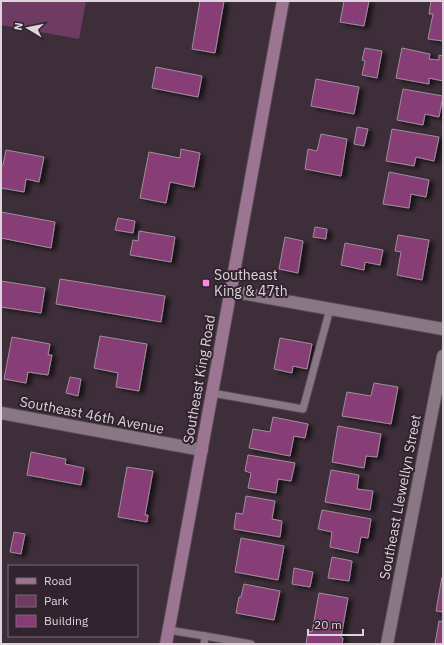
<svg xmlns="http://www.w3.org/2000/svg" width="444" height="645" viewBox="0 0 444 645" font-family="'IBM Plex Sans',sans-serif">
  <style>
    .green { fill: #6e3b62 }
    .building { fill: #873c76; stroke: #9f8e9a; filter: url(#shadow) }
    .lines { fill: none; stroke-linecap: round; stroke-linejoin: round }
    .lane-casing { stroke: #574b55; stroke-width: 9 }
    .street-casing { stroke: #574b55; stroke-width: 14 }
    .secondary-casing { stroke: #574b55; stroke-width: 14 }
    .lane { stroke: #897884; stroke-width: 7 }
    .street { stroke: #897884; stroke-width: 12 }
    .secondary { stroke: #9b7592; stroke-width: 12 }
    .poi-dot { fill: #fd86e2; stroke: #32242e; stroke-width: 1.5 }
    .labels { text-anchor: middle; stroke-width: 4; stroke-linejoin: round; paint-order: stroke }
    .poi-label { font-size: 14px; fill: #ded5dc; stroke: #32242e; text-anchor: start }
    .street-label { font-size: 14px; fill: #ded5dc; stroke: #32242e }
  </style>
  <defs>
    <filter id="shadow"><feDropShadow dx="4.5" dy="2.5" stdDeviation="2" flood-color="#0009"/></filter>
  </defs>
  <rect width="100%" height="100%" fill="#3d2e39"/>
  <polygon class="green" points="1,1 86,1 79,39 1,25"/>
  <g class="building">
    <polygon points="200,1 224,1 215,53 192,49"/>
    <polygon points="344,1 369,1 364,26 340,22"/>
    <polygon points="431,1 443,1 443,41 428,39 433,14 429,14"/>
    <polygon points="365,48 382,51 377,78 362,75 365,61 362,60"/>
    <polygon points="402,48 430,54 429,59 439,60 439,55 443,56 443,81 429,78 429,84 396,78"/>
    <polygon points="156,67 202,76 198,97 152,88"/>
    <polygon points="316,79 359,87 354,114 311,106"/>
    <polygon points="403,89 443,96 439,117 425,114 423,125 397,120"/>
    <polygon points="357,127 368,129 364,146 354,144"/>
    <polygon points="392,129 439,137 434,161 416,157 414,166 386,161"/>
    <polygon points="321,134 347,139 341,176 305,169 308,149 317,151"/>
    <polygon points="181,149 200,153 194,187 170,182 166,203 140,198 149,152 180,158"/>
    <polygon points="6,150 44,157 39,182 26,179 24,192 1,188 1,165 3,165"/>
    <polygon points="389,172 429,180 426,197 411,194 409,208 383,204"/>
    <polygon points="1,212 55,222 51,248 1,238"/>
    <polygon points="118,218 135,221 133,233 115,230"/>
    <polygon points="315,227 327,229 326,239 313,237"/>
    <polygon points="139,231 175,237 171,262 130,255 133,240 138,241"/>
    <polygon points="398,235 429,240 422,280 397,275 401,252 395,251"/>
    <polygon points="285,237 303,241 298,273 279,269"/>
    <polygon points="345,243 383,250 380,265 365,262 364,270 341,265"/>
    <polygon points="60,279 165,296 161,322 56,304"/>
    <polygon points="1,281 45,288 41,313 1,307"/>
    <polygon points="100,336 147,344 139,391 116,387 118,373 94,368"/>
    <polygon points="12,337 50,344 48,355 52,355 48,375 28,372 26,383 4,379"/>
    <polygon points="280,338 312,344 307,369 293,366 292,373 274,369"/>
    <polygon points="70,377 81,379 78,396 66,393"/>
    <polygon points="374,383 398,387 391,424 342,416 347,392 371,396"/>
    <polygon points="273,417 308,424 305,438 294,436 290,456 249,448 253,429 270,432"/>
    <polygon points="338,426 381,434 377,457 366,456 364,468 332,462"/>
    <polygon points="31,452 66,459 65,464 84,468 81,485 27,475"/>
    <polygon points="248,455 295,463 291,481 278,479 276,493 248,488 251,473 245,471"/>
    <polygon points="127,467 153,471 145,515 148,515 147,522 118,517"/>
    <polygon points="331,470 359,475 357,489 373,491 370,510 325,502"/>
    <polygon points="246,496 275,501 272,519 282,521 280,537 234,529 236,513 243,514"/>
    <polygon points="322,510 371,519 368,538 361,537 358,553 330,547 332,532 318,529"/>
    <polygon points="14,532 25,534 21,554 10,552"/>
    <polygon points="241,538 284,546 278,580 235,572"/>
    <polygon points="332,557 352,561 349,581 328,578"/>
    <polygon points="294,568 313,572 310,587 292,584"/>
    <polygon points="442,577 443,578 443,612 436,611"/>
    <polygon points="244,584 280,591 274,620 236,613 239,597 241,597"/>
    <polygon points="319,593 348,598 341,637 343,638 342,644 306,644 308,631 312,632"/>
    <polygon points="439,621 443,622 443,644 435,644"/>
  </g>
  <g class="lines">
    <defs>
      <g id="lane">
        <polyline points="212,393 303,409 330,309"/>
        <polyline points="168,630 205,636 204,644"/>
        <polyline points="205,636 251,644"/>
      </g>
      <g id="street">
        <polyline points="230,291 443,329"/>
        <polyline points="1,413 202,450"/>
        <polyline points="387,644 443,356"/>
      </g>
      <path id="secondary" d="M 166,644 C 206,430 244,215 283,1"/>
    </defs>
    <use href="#lane" class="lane-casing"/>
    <use href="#street" class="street-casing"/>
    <use href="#secondary" class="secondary-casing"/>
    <use href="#lane" class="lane"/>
    <use href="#street" class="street"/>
    <use href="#secondary" class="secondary"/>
  </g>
  <rect class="poi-dot" x="202" y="279" width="8" height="8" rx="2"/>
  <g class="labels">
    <g class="poi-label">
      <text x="214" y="280">Southeast<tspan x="214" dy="16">King &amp; 47th</tspan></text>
    </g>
    <g class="street-label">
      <text transform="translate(199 379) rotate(-80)" y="5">Southeast King Road</text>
      <text transform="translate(92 415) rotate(11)" y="5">Southeast 46th Avenue</text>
      <text transform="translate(400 497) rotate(-79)" y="5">Southeast Llewellyn Street</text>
    </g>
  </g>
  <rect width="444" height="645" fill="none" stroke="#ded5dc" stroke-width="4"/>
  <rect x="8" y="565" width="130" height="72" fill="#32242e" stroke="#776b74"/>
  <rect x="16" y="578" width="20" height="6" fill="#9b7592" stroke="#776b74"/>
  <text x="44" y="585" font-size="12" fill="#ded5dc">Road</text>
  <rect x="16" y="595" width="20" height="12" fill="#6e3b62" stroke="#776b74"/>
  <text x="44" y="605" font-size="12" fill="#ded5dc">Park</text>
  <rect x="16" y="615" width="20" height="12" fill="#873c76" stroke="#776b74"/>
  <text x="44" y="625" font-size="12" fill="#ded5dc">Building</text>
  <g transform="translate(28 28) rotate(280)" stroke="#32242e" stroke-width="3" paint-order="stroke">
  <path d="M0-3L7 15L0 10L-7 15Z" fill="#ded5dc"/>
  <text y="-6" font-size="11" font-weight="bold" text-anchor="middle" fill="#ded5dc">N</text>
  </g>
  <path d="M308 629v6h55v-6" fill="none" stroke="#ded5dc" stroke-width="2"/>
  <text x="314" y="629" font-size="12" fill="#ded5dc" stroke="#32242e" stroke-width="3" paint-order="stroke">20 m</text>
</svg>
